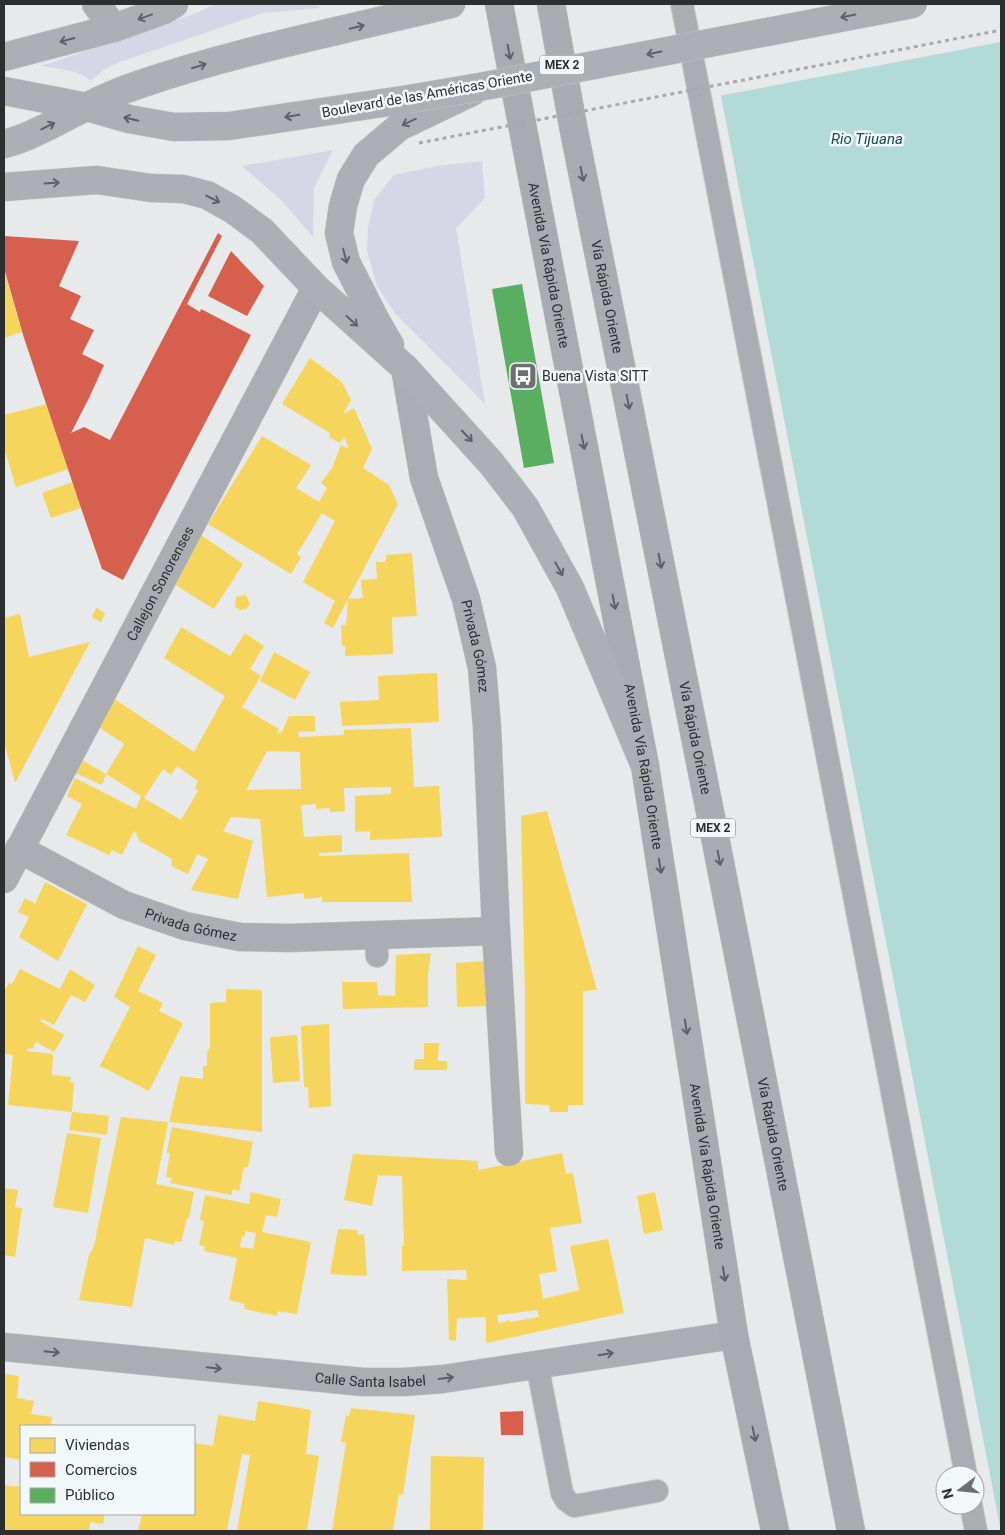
<svg xmlns="http://www.w3.org/2000/svg" width="1005" height="1535" viewBox="0 0 1005 1535" font-family="Roboto,sans-serif">
  <style>
    .green { fill: #d7d6e7 }
    .water { fill: #b3dbd6 }
    .pier { fill: #e7e9eb }
    .homes { fill: #f6d55c; fill-rule: evenodd }
    .shops { fill: #d6604d }
    .public { fill: #5aae61 }
    .lines { fill: none; stroke-linecap: round; stroke-linejoin: round }
    .service-casing { stroke: #c6c7c8; stroke-width: 24 }
    .minor-casing { stroke: #c6c7c8; stroke-width: 29 }
    .secondary-casing { stroke: #c6c7c8; stroke-width: 29 }
    .primary-casing { stroke: #c6c7c8; stroke-width: 29 }
    .trunk-casing { stroke: #c6c7c8; stroke-width: 29 }
    .service { stroke: #aaadb1; stroke-width: 22 }
    .minor { stroke: #aaadb1; stroke-width: 28 }
    .secondary { stroke: #a8acb0; stroke-width: 28 }
    .primary { stroke: #acafb4; stroke-width: 28 }
    .trunk { stroke: #aaacb2; stroke-width: 28 }
    .primary-bridge-casing { stroke: #c6c7c8; stroke-width: 29; stroke-linecap: butt }
    .path-bridge { stroke: #a7a9ad; stroke-width: 3; stroke-dasharray: 4 4; stroke-linecap: butt }
    .primary-bridge { stroke: #acafb4; stroke-width: 28 }
    .oneway { stroke: #5f6264 }
    .oneway2 { stroke: #5e6063 }
    .oneway3 { stroke: #5e6163 }
    .labels { text-anchor: middle; stroke-width: 5; stroke-linejoin: round; paint-order: stroke }
    .shield { fill: #f2f7fa; stroke: #676a6c; stroke-width: 1 }
    .shield-label { font-size: 12px; font-weight: bold; fill: #2c2e2f }
    .street-label { font-size: 14px; fill: #2c2e2f; stroke: #f2f7fa }
    .poi-label { font-size: 14px; fill: #2c2e2f; stroke: #f2f7fa; text-anchor: start }
    .water-label { font-size: 15px; font-style: italic; fill: #1b4b46; stroke: #f2f7fa }
  </style>
  <rect width="100%" height="100%" fill="#e7e9eb"/>
  <g class="green">
    <path d="M 215,4 L 314,4 L 321,8 L 263,13 L 120,62 L 103,70 L 91,81 C 78,69 58,69 41,66 L 160,26 L 199,12 Z"/>
    <polygon points="333,150 314,188 313,237 281,200 242,166"/>
    <polygon points="482,161 485,198 456,228 485,404 395,313 377,286 367,251 368,227 374,200 394,175 437,166"/>
  </g>
  <polygon class="water" points="704,4 1001,4 1001,1531 721,96"/>
  <polygon class="pier" points="701,4 1001,4 1001,42 719,96"/>
  <g class="homes">
    <polygon points="4,270 22,332 4,338"/>
    <polygon points="310,358 342,382 351,400 343,414 354,408 372,449 363,468 389,485 398,504 348,599 363,598 361,580 377,579 376,562 386,562 386,555 412,553 417,616 392,617 393,654 345,656 345,646 342,646 341,625 346,625 348,599 333,628 324,623 335,601 303,582 335,521 322,513 297,554 301,557 291,574 208,524 262,436 311,465 296,488 319,502 327,488 321,483 332,468 341,445 349,449 344,437 340,443 329,437 330,433 282,404"/>
    <polygon points="46,404 68,469 16,487 4,448 4,415"/>
    <polygon points="72,482 81,508 51,518 42,493"/>
    <polygon points="201,535 243,564 214,609 174,584"/>
    <polygon points="246,595 250,604 246,609 240,610 235,607 236,597"/>
    <polygon points="96,608 105,613 101,622 92,617"/>
    <polygon points="20,614 29,657 90,642 15,783 4,741 4,618"/>
    <path d="M 181,627 L 230,656 L 245,633 L 264,646 L 250,669 L 261,676 L 242,707 L 279,729 L 277,733 L 282,732 L 289,716 L 315,716 L 315,731 L 298,732 L 299,737 L 344,735 L 344,730 L 411,728 L 414,787 L 439,786 L 442,837 L 370,840 L 370,831 L 355,832 L 355,796 L 391,794 L 391,787 L 344,788 L 345,811 L 330,812 L 330,808 L 316,809 L 316,804 L 301,805 L 304,837 L 342,835 L 342,852 L 319,853 L 319,856 L 409,853 L 412,902 L 322,902 L 322,897 L 304,899 L 304,893 L 267,897 L 260,819 L 231,817 L 223,831 L 253,841 L 238,899 L 191,890 L 208,859 L 197,854 L 188,874 L 171,866 L 172,859 L 138,840 L 139,838 L 136,836 L 137,834 L 134,831 L 122,855 L 112,850 L 109,855 L 66,835 L 82,804 L 67,796 L 75,778 L 136,809 L 141,796 L 106,774 L 124,744 L 97,726 L 113,698 L 194,752 L 225,696 L 164,658 ZM 267,751 L 300,752 L 301,789 L 246,790 ZM 177,766 L 198,781 L 195,789 L 198,791 L 181,820 L 144,798 L 163,769 L 171,775 Z"/>
    <polygon points="274,652 310,672 295,700 260,681"/>
    <polygon points="437,673 439,722 342,726 340,702 379,700 378,676"/>
    <polygon points="80,759 106,774 102,785 73,772"/>
    <polygon points="547,811 597,990 583,991 583,1105 568,1105 568,1112 550,1112 549,1105 525,1104 525,996 521,816"/>
    <polygon points="45,882 87,904 58,961 19,937 29,917 18,912 25,898 35,904"/>
    <polygon points="138,946 156,955 138,991 163,1003 159,1011 183,1023 149,1091 100,1066 130,1007 114,997"/>
    <polygon points="431,953 428,975 428,1007 343,1009 342,982 377,982 378,995 395,996 396,955"/>
    <polygon points="485,961 486,1006 457,1007 456,963"/>
    <polygon points="20,969 60,989 70,969 95,985 85,1002 71,995 54,1025 42,1019 40,1021 64,1035 54,1052 36,1042 32,1049 29,1048 27,1051 53,1054 52,1075 71,1077 70,1082 74,1083 72,1112 8,1105 13,1055 4,1054 4,992 9,983 12,984"/>
    <polygon points="226,989 262,990 262,1132 169,1122 180,1076 203,1079 203,1066 207,1066 207,1052 210,1047 210,1003 226,1002"/>
    <polygon points="329,1024 331,1106 309,1108 308,1087 304,1087 301,1026"/>
    <polygon points="297,1035 300,1081 273,1083 270,1037"/>
    <polygon points="424,1043 439,1043 438,1061 447,1061 447,1070 414,1070 415,1059 424,1059"/>
    <polygon points="72,1112 109,1116 107,1135 69,1130"/>
    <polygon points="121,1117 168,1122 156,1184 194,1192 189,1218 187,1218 181,1242 175,1241 174,1245 145,1238 132,1307 79,1300 89,1255 94,1246"/>
    <polygon points="172,1127 253,1142 248,1167 244,1167 239,1191 233,1189 231,1195 170,1183 172,1178 166,1177 170,1153 167,1153 167,1150"/>
    <polygon points="67,1133 101,1138 88,1213 53,1207"/>
    <path d="M 562,1153 L 566,1174 L 573,1173 L 582,1223 L 550,1228 L 557,1271 L 539,1274 L 543,1299 L 579,1290 L 570,1246 L 608,1239 L 624,1313 L 486,1343 L 486,1317 L 457,1318 L 456,1341 L 449,1340 L 447,1279 L 467,1280 L 466,1270 L 402,1271 L 402,1246 L 404,1246 L 402,1176 L 378,1175 L 372,1206 L 344,1200 L 353,1154 L 478,1161 L 478,1170 ZM 537,1310 L 539,1317 L 510,1322 L 509,1320 L 505,1322 L 498,1323 L 497,1315 Z"/>
    <polygon points="4,1188 18,1190 15,1207 22,1208 15,1257 4,1255"/>
    <path d="M 251,1192 L 281,1199 L 277,1217 L 266,1215 L 262,1232 L 311,1242 L 297,1314 L 278,1311 L 277,1316 L 244,1309 L 245,1304 L 229,1300 L 237,1258 L 204,1251 L 205,1247 L 199,1245 L 204,1221 L 200,1220 L 200,1218 L 205,1195 L 249,1204 ZM 245,1231 L 256,1233 L 253,1249 L 240,1247 L 242,1236 L 245,1237 Z"/>
    <polygon points="655,1192 663,1230 644,1234 637,1196"/>
    <polygon points="338,1229 357,1230 358,1235 364,1234 367,1276 330,1274"/>
    <polygon points="4,1374 19,1376 17,1398 34,1401 31,1414 52,1417 51,1426 21,1426 21,1460 4,1457"/>
    <polygon points="258,1401 311,1410 306,1454 319,1456 307,1531 237,1531 250,1455 242,1454 227,1531 138,1531 142,1514 194,1514 194,1443 213,1446 218,1415 255,1421"/>
    <polygon points="351,1408 415,1415 403,1495 399,1494 393,1531 332,1531 346,1443 341,1442 346,1415 349,1416"/>
    <polygon points="431,1456 484,1457 483,1531 430,1531"/>
    <polygon points="4,1485 21,1487 21,1514 105,1514 103,1524 90,1522 89,1531 4,1531"/>
  </g>
  <g class="shops">
    <polygon points="218,233 222,236 187,304 200,312 201,309 251,335 123,580 102,569 81,508 24,338 4,268 4,236 79,241 59,286 81,296 70,319 94,330 82,354 104,365 89,398 71,433 84,427 110,440"/>
    <polygon points="231,251 264,286 247,316 208,296"/>
    <polygon points="523,1411 523,1435 501,1435 500,1412"/>
  </g>
  <polygon class="public" points="522,284 554,463 524,468 492,289"/>
  <g class="lines">
    <defs>
      <g id="service">
        <polyline points="682,4 966,1475"/>
        <polyline points="376,935 377,956"/>
        <polyline points="537,1364 562,1493 566,1500 574,1506 657,1491"/>
        <polyline points="971,1505 976,1531"/>
      </g>
      <g id="minor">
        <polyline points="96,4 114,28"/>
        <path id="s1" d="M 405,368 L 424,478 L 466,599 L 482,668 L 487,727 L 496,931 L 509,1152"/>
        <path id="s2" d="M 19,849 L 124,905 L 185,926 L 240,937 L 288,938 L 496,931"/>
        <path id="s3" d="M 4,879 L 316,288"/>
        <path id="s4" d="M 4,1347 L 363,1382 L 404,1382 L 443,1379 L 734,1335"/>
      </g>
      <g id="secondary">
        <path id="s5" d="M 499,4 L 645,766 L 734,1335 L 775,1531"/>
      </g>
      <g id="primary">
        <polyline points="4,57 114,28 164,10 174,4"/>
        <polyline points="4,91 87,107 129,119 174,127 229,126 409,99"/>
        <path d="M 4,144 C 22,140 32,134 49,126 C 76,112 103,97 132,87 C 235,51 345,30 451,4"/>
        <polyline points="4,187 97,180 151,188 183,189 207,195 232,209 262,231 316,288 405,368 491,463 525,507 570,588 645,766"/>
        <polyline points="390,345 376,321 346,262 339,233 343,206 351,179 366,155 399,127 472,92"/>
      </g>
      <g id="trunk">
        <path id="s6" d="M 551,4 L 573,126 L 714,832 L 851,1531"/>
      </g>
    </defs>
    <use href="#service" class="service-casing"/>
    <use href="#minor" class="minor-casing"/>
    <use href="#secondary" class="secondary-casing"/>
    <use href="#primary" class="primary-casing"/>
    <use href="#trunk" class="trunk-casing"/>
    <use href="#service" class="service"/>
    <use href="#minor" class="minor"/>
    <use href="#secondary" class="secondary"/>
    <use href="#primary" class="primary"/>
    <use href="#trunk" class="trunk"/>
    <defs>
      <polyline id="primary-bridge" points="409,99 485,86 913,4"/>
    </defs>
    <use href="#primary-bridge" class="primary-bridge-casing"/>
    <polyline class="path-bridge" points="419,143 1001,30"/>
    <use href="#primary-bridge" class="primary-bridge"/>
  </g>
  <defs><path id="oneway-shaft" d="M-6 0H5M1.5-3L5.5 0L1.5 3" fill="none" stroke-width="1.6" stroke-linecap="round" stroke-linejoin="round" transform="scale(1.25)"/></defs>
  <g class="oneway">
    <use href="#oneway-shaft" transform="translate(848 16) rotate(169)"/>
    <use href="#oneway-shaft" transform="translate(145 17) rotate(160)"/>
    <use href="#oneway-shaft" transform="translate(357 27) rotate(-13)"/>
    <use href="#oneway-shaft" transform="translate(67 40) rotate(165)"/>
    <use href="#oneway-shaft" transform="translate(654 53) rotate(169)"/>
    <use href="#oneway-shaft" transform="translate(199 66) rotate(-17)"/>
    <use href="#oneway-shaft" transform="translate(292 116) rotate(171)"/>
    <use href="#oneway-shaft" transform="translate(131 119) rotate(-167)"/>
    <use href="#oneway-shaft" transform="translate(409 122) rotate(155)"/>
    <use href="#oneway-shaft" transform="translate(48 126) rotate(-26)"/>
    <use href="#oneway-shaft" transform="translate(52 183) rotate(-4)"/>
    <use href="#oneway-shaft" transform="translate(213 199) rotate(27)"/>
    <use href="#oneway-shaft" transform="translate(345 256) rotate(75)"/>
    <use href="#oneway-shaft" transform="translate(352 321) rotate(42)"/>
    <use href="#oneway-shaft" transform="translate(467 436) rotate(47)"/>
    <use href="#oneway-shaft" transform="translate(559 569) rotate(61)"/>
  </g>
  <g class="oneway2">
    <use href="#oneway-shaft" transform="translate(509 52) rotate(79)"/>
    <use href="#oneway-shaft" transform="translate(582 174) rotate(79)"/>
    <use href="#oneway-shaft" transform="translate(628 402) rotate(79)"/>
    <use href="#oneway-shaft" transform="translate(583 442) rotate(79)"/>
    <use href="#oneway-shaft" transform="translate(660 561) rotate(79)"/>
    <use href="#oneway-shaft" transform="translate(614 602) rotate(79)"/>
    <use href="#oneway-shaft" transform="translate(719 858) rotate(79)"/>
    <use href="#oneway-shaft" transform="translate(660 866) rotate(81)"/>
    <use href="#oneway-shaft" transform="translate(686 1027) rotate(81)"/>
    <use href="#oneway-shaft" transform="translate(724 1274) rotate(81)"/>
    <use href="#oneway-shaft" transform="translate(754 1434) rotate(78)"/>
  </g>
  <g class="oneway3">
    <use href="#oneway-shaft" transform="translate(52 1352) rotate(6)"/>
    <use href="#oneway-shaft" transform="translate(606 1354) rotate(-9)"/>
    <use href="#oneway-shaft" transform="translate(214 1368) rotate(6)"/>
    <use href="#oneway-shaft" transform="translate(446 1378) rotate(-7)"/>
  </g>
  <defs>
    <symbol id="bus-square" viewBox="-11 -11 22 22"><rect x="-9" y="-9" width="18" height="18" rx="4" fill="#6d6f71" stroke="#f2f7fa"/><path d="M-5-6H5V4H4V6H2V4H-2V6H-4V4H-5ZM-3.5-4V0h7V-4ZM-3.5 1.2v1.5H-2V1.2ZM2 1.2v1.5H3.5V1.2Z" fill="#fff"/></symbol>
  </defs>
  <g fill-rule="evenodd">
    <use href="#bus-square" x="507" y="360" width="32" height="32"/>
  </g>
  <g class="labels">
    <g class="shield">
      <rect x="539.5" y="55.5" width="45" height="19" rx="4"/>
      <rect x="690.5" y="818.5" width="45" height="19" rx="4"/>
    </g>
    <g class="shield-label">
      <text x="562" y="69">MEX 2</text>
      <text x="713" y="832">MEX 2</text>
    </g>
    <g class="street-label">
      <text transform="translate(427 94) rotate(-10)" y="5">Boulevard de las Américas Oriente</text>
      <text dy="5" stroke="none"><textPath href="#s5" startOffset="266">Avenida Vía Rápida Oriente</textPath></text>
      <text dy="5" stroke="none"><textPath href="#s6" startOffset="298">Vía Rápida Oriente</textPath></text>
      <text dy="5" stroke="none"><textPath href="#s3" startOffset="334">Callejon Sonorenses</textPath></text>
      <text dy="5" stroke="none"><textPath href="#s1" startOffset="288">Privada Gómez</textPath></text>
      <text dy="5" stroke="none"><textPath href="#s6" startOffset="748">Vía Rápida Oriente</textPath></text>
      <text dy="5" stroke="none"><textPath href="#s5" startOffset="776">Avenida Vía Rápida Oriente</textPath></text>
      <text dy="5" stroke="none"><textPath href="#s2" startOffset="189">Privada Gómez</textPath></text>
      <text dy="5" stroke="none"><textPath href="#s6" startOffset="1152">Vía Rápida Oriente</textPath></text>
      <text dy="5" stroke="none"><textPath href="#s5" startOffset="1181">Avenida Vía Rápida Oriente</textPath></text>
      <text dy="5" stroke="none"><textPath href="#s4" startOffset="368">Calle Santa Isabel</textPath></text>
    </g>
    <g class="poi-label">
      <text x="542" y="381">Buena Vista SITT</text>
    </g>
    <g class="water-label">
      <text x="867" y="144">Rio Tijuana</text>
    </g>
  </g>
  <rect width="1005" height="1535" fill="none" stroke="#2c2e2f" stroke-width="10"/>
  <rect x="20" y="1425" width="175" height="90" fill="#f2f7fa" stroke="#a3a7a9"/>
  <rect x="30" y="1438" width="25" height="15" fill="#f6d55c" stroke="#a3a7a9"/>
  <text x="65" y="1450" font-size="15" fill="#2c2e2f">Viviendas</text>
  <rect x="30" y="1462" width="25" height="15" fill="#d6604d" stroke="#a3a7a9"/>
  <text x="65" y="1475" font-size="15" fill="#2c2e2f">Comercios</text>
  <rect x="30" y="1488" width="25" height="15" fill="#5aae61" stroke="#a3a7a9"/>
  <text x="65" y="1500" font-size="15" fill="#2c2e2f">Público</text>
  <g transform="translate(960 1490) rotate(254)"><circle r="24" fill="#f2f7fa" stroke="#a3a7a9"/>
  <path d="M0-4L9 19L0 12L-9 19Z" fill="#6d6f71"/>
  <text y="-8" font-size="14" font-weight="bold" text-anchor="middle" fill="#2c2e2f">N</text>
  </g>
</svg>
